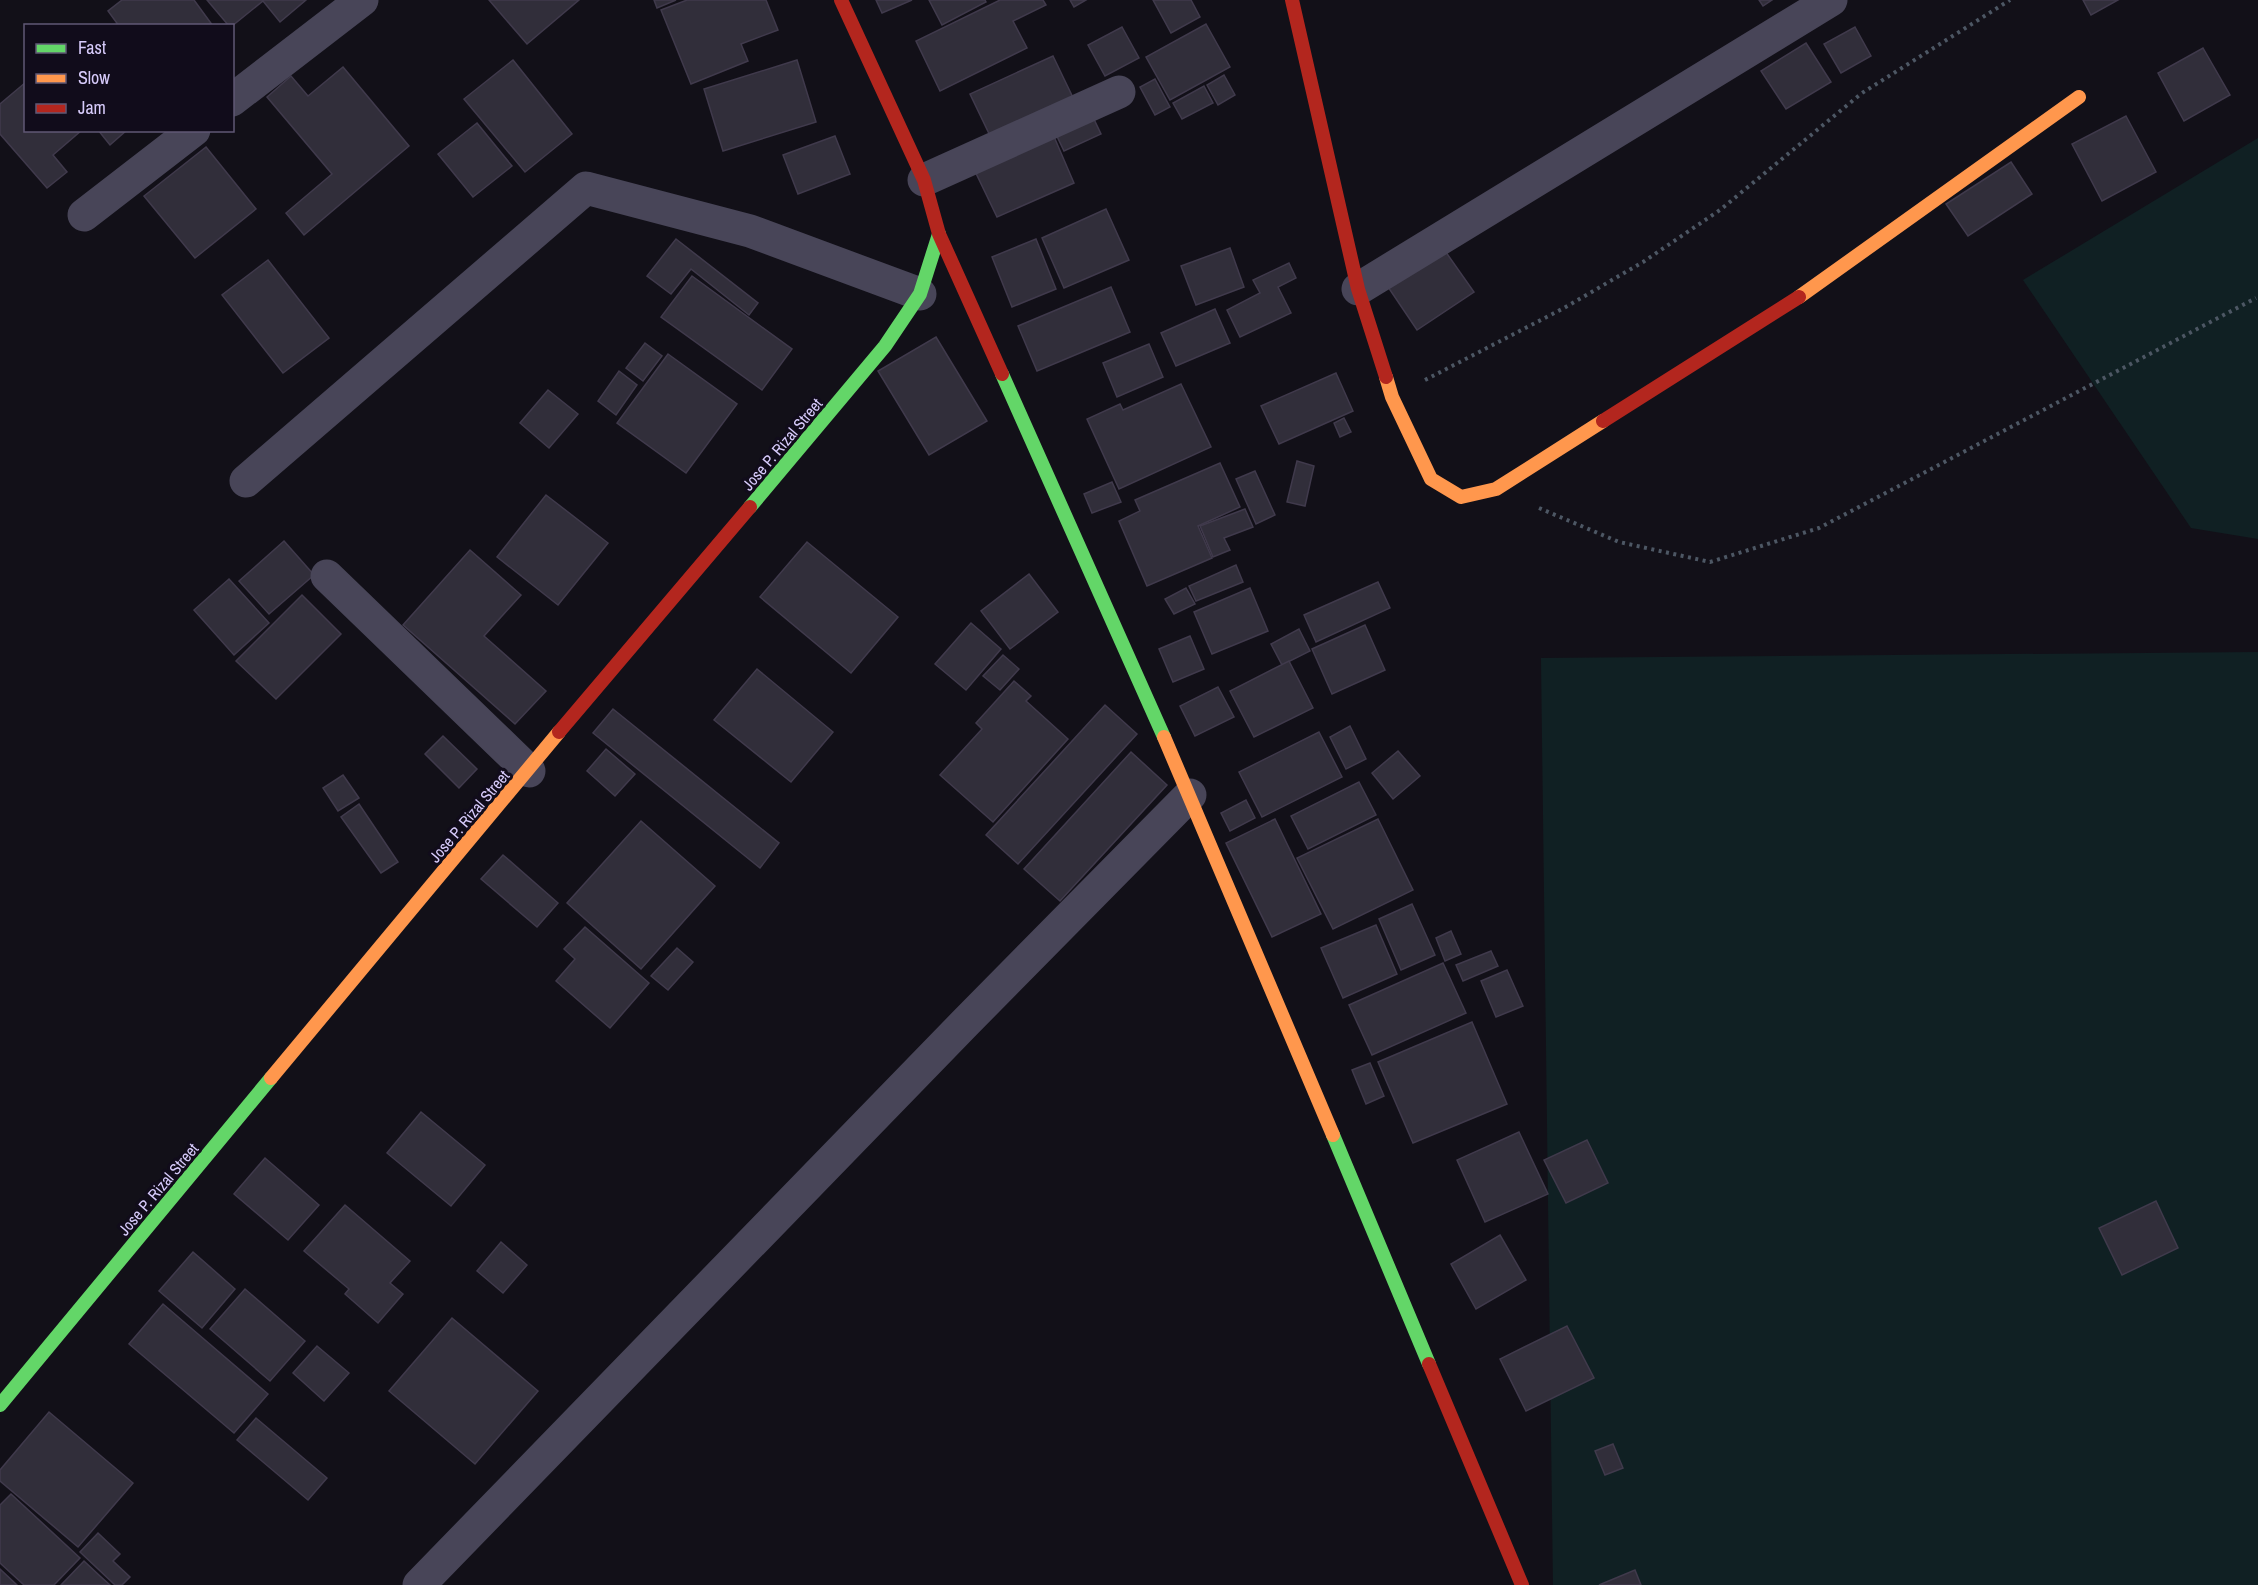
<svg xmlns="http://www.w3.org/2000/svg" width="2258" height="1585" viewBox="0 0 2258 1585" font-family="'Archivo Narrow',sans-serif">
  <style>
    .green { fill: #102023 }
    .building { fill: #312e3a; stroke: #403a4c; stroke-width: 1.5 }
    .lines { fill: none; stroke-linecap: round; stroke-linejoin: round }
    .path { stroke: #4d5764; stroke-width: 4; stroke-dasharray: 3 4.5; stroke-linecap: butt }
    .street { stroke: #484558; stroke-width: 33 }
    .fast { stroke: #63d668; stroke-width: 14 }
    .slow { stroke: #ff974d; stroke-width: 14 }
    .jam { stroke: #b3261e; stroke-width: 14 }
    .labels { text-anchor: middle; stroke-width: 6; stroke-linejoin: round; paint-order: stroke }
    .street-label { font-size: 16px; fill: #d7cbfb; stroke: #110c1b }
  </style>
  <rect width="100%" height="100%" fill="#121018"/>
  <g class="green">
    <polygon points="2258,138 2258,539 2191,528 2023,280"/>
    <polygon points="2258,652 2258,1585 1553,1585 1541,658"/>
  </g>
  <g class="building">
    <polygon points="122,0 194,0 213,26 119,26 108,11"/>
    <polygon points="207,0 306,0 280,22 263,1 232,26 229,26"/>
    <polygon points="489,0 579,0 527,44"/>
    <polygon points="654,0 676,0 657,8"/>
    <polygon points="687,0 766,0 778,30 741,44 748,61 691,84 661,10"/>
    <polygon points="876,0 912,0 882,13"/>
    <polygon points="929,0 985,0 986,2 942,25"/>
    <polygon points="1000,0 1043,0 1046,5 1013,21 1027,48 940,91 916,41"/>
    <polygon points="1070,0 1086,0 1074,7"/>
    <polygon points="1153,0 1191,0 1200,17 1171,33"/>
    <polygon points="1759,0 1772,0 1763,6"/>
    <polygon points="2083,0 2118,0 2091,15"/>
    <polygon points="1206,24 1230,67 1170,100 1146,57"/>
    <polygon points="1122,27 1139,58 1105,76 1088,45"/>
    <polygon points="1855,27 1871,56 1841,73 1824,44"/>
    <polygon points="1806,43 1831,82 1786,109 1761,71"/>
    <polygon points="2203,48 2230,95 2184,121 2158,73"/>
    <polygon points="1053,56 1077,106 994,144 970,94"/>
    <polygon points="513,60 572,134 525,172 464,99"/>
    <polygon points="797,60 816,122 723,151 704,89"/>
    <polygon points="343,67 409,146 304,235 286,213 332,174 267,97 291,76 308,96"/>
    <polygon points="1224,75 1235,95 1218,105 1207,85"/>
    <polygon points="1155,79 1170,107 1155,115 1140,87"/>
    <polygon points="26,82 26,130 82,130 53,155 67,172 47,188 0,134 0,104"/>
    <polygon points="1204,86 1213,103 1182,119 1173,103"/>
    <polygon points="1091,113 1101,134 1064,151 1054,130"/>
    <polygon points="2126,116 2156,172 2102,201 2072,144"/>
    <polygon points="477,123 512,166 473,197 438,154"/>
    <polygon points="98,130 127,130 110,145"/>
    <polygon points="1052,132 1074,183 997,217 973,167"/>
    <polygon points="835,136 850,174 798,194 783,155"/>
    <polygon points="206,147 256,209 195,258 144,196"/>
    <polygon points="2011,162 2032,194 1968,236 1946,204"/>
    <polygon points="1106,209 1129,260 1064,288 1042,238"/>
    <polygon points="676,239 758,303 749,315 691,269 671,294 647,276"/>
    <polygon points="1036,239 1056,289 1012,307 992,257"/>
    <polygon points="1230,248 1244,287 1196,305 1181,266"/>
    <polygon points="1443,248 1474,292 1417,330 1388,287"/>
    <polygon points="268,260 329,338 283,373 222,295"/>
    <polygon points="1289,263 1296,278 1278,287 1291,313 1240,337 1227,310 1260,293 1253,280"/>
    <polygon points="692,276 792,349 762,390 661,317"/>
    <polygon points="1111,287 1130,332 1037,371 1018,326"/>
    <polygon points="1215,309 1230,343 1176,366 1161,333"/>
    <polygon points="936,337 987,421 929,455 878,371"/>
    <polygon points="645,343 662,356 643,381 626,368"/>
    <polygon points="1149,344 1163,377 1117,397 1103,363"/>
    <polygon points="668,354 737,404 686,473 617,423"/>
    <polygon points="619,371 637,385 616,415 598,401"/>
    <polygon points="1336,373 1353,411 1279,444 1261,406"/>
    <polygon points="1181,384 1211,447 1119,489 1087,419 1120,404 1123,410"/>
    <polygon points="548,390 578,414 549,448 520,423"/>
    <polygon points="1344,418 1351,432 1340,437 1334,423"/>
    <polygon points="1297,461 1314,466 1305,506 1287,502"/>
    <polygon points="1220,463 1240,507 1198,526 1212,558 1147,586 1119,521 1140,511 1135,500"/>
    <polygon points="1255,471 1275,515 1256,524 1236,479"/>
    <polygon points="1112,482 1121,502 1092,513 1084,494"/>
    <polygon points="546,495 608,543 558,605 497,557"/>
    <polygon points="1245,509 1253,527 1224,538 1230,550 1213,557 1200,526"/>
    <polygon points="284,541 314,575 269,614 239,581"/>
    <polygon points="807,542 898,617 851,673 760,597"/>
    <polygon points="470,550 521,595 484,636 546,691 515,724 403,625"/>
    <polygon points="1236,565 1243,582 1196,601 1189,586"/>
    <polygon points="1029,574 1058,612 1010,649 981,611"/>
    <polygon points="229,579 269,623 234,655 194,610"/>
    <polygon points="1378,582 1390,608 1316,642 1304,615"/>
    <polygon points="1186,588 1195,604 1174,614 1165,599"/>
    <polygon points="1250,588 1268,631 1212,654 1194,612"/>
    <polygon points="302,595 341,634 276,699 236,661"/>
    <polygon points="971,623 1001,649 966,690 935,664"/>
    <polygon points="1365,625 1385,670 1332,694 1312,649"/>
    <polygon points="1299,629 1310,651 1282,665 1271,644"/>
    <polygon points="1190,636 1204,669 1173,682 1159,649"/>
    <polygon points="1003,655 1019,669 1000,690 983,676"/>
    <polygon points="1289,661 1313,708 1254,737 1230,691"/>
    <polygon points="757,669 833,732 791,782 714,720"/>
    <polygon points="1014,681 1031,696 1026,701 1068,739 993,822 940,775 982,729 976,723"/>
    <polygon points="1218,687 1234,717 1195,736 1180,706"/>
    <polygon points="1105,705 1137,734 1018,864 986,835"/>
    <polygon points="613,709 779,843 760,868 593,733"/>
    <polygon points="1350,726 1366,759 1346,769 1330,737"/>
    <polygon points="1319,732 1342,777 1262,817 1239,772"/>
    <polygon points="443,736 477,769 459,788 425,754"/>
    <polygon points="606,749 635,774 615,796 587,771"/>
    <polygon points="1398,751 1420,776 1393,799 1372,773"/>
    <polygon points="1131,752 1167,785 1060,901 1024,869"/>
    <polygon points="343,775 359,798 338,811 323,788"/>
    <polygon points="1359,782 1376,815 1308,849 1291,816"/>
    <polygon points="1246,800 1255,818 1230,831 1221,813"/>
    <polygon points="359,804 398,862 381,873 341,817"/>
    <polygon points="1275,819 1321,914 1272,937 1226,843"/>
    <polygon points="1378,819 1413,890 1333,929 1297,858"/>
    <polygon points="641,821 715,886 641,969 567,903"/>
    <polygon points="503,855 558,903 537,927 481,879"/>
    <polygon points="1412,904 1435,955 1401,970 1379,919"/>
    <polygon points="1376,925 1397,974 1343,998 1321,948"/>
    <polygon points="585,927 649,983 610,1028 556,981 575,959 564,949"/>
    <polygon points="1451,931 1461,954 1445,961 1436,938"/>
    <polygon points="677,948 693,962 668,990 651,976"/>
    <polygon points="1491,951 1498,966 1463,981 1456,965"/>
    <polygon points="1443,963 1466,1013 1372,1055 1349,1005"/>
    <polygon points="1507,970 1523,1006 1496,1017 1481,981"/>
    <polygon points="1472,1022 1507,1104 1413,1143 1378,1062"/>
    <polygon points="1370,1063 1384,1096 1366,1104 1352,1070"/>
    <polygon points="421,1112 485,1165 451,1206 387,1153"/>
    <polygon points="1519,1132 1548,1194 1485,1222 1457,1160"/>
    <polygon points="1587,1140 1608,1183 1566,1203 1544,1160"/>
    <polygon points="265,1158 319,1205 288,1240 234,1194"/>
    <polygon points="2156,1201 2178,1248 2122,1275 2099,1228"/>
    <polygon points="345,1205 410,1261 390,1283 403,1294 378,1323 345,1294 349,1289 304,1251"/>
    <polygon points="1500,1235 1526,1280 1476,1309 1451,1264"/>
    <polygon points="501,1242 527,1265 503,1293 477,1271"/>
    <polygon points="193,1252 235,1289 202,1328 159,1291"/>
    <polygon points="245,1289 305,1341 270,1381 210,1329"/>
    <polygon points="163,1304 268,1394 234,1433 129,1344"/>
    <polygon points="452,1318 538,1391 475,1464 389,1391"/>
    <polygon points="1567,1326 1594,1378 1526,1411 1500,1359"/>
    <polygon points="317,1346 349,1373 324,1401 293,1373"/>
    <polygon points="49,1412 133,1483 78,1547 0,1481 0,1470"/>
    <polygon points="256,1418 327,1478 308,1500 237,1440"/>
    <polygon points="1613,1444 1623,1468 1605,1475 1595,1451"/>
    <polygon points="11,1494 80,1558 54,1585 24,1585 0,1563 0,1505"/>
    <polygon points="98,1533 120,1554 113,1561 130,1577 122,1585 115,1585 80,1552"/>
    <polygon points="84,1561 100,1576 110,1585 61,1585"/>
    <polygon points="0,1569 17,1585 0,1585"/>
    <polygon points="1635,1570 1641,1585 1599,1585"/>
  </g>
  <g class="lines">
    <g class="path">
      <polyline points="1425,380 1564,308 1643,262 1720,210 1862,93 2010,0"/>
      <polyline points="1539,508 1619,542 1710,562 1819,528 2256,298"/>
    </g>
    <g class="street">
      <polyline points="232,100 362,0"/>
      <polyline points="924,180 1119,92"/>
      <polyline points="84,215 194,130"/>
      <polyline points="1358,289 1831,0"/>
      <polyline points="246,481 586,188 750,231 920,294"/>
      <polyline points="327,576 529,771"/>
      <polyline points="419,1585 965,1023 1190,795"/>
    </g>
    <g class="fast">
      <polyline points="1002,374 1164,737"/>
      <polyline points="750,507 885,346 920,294 939,234"/>
      <polyline points="1333,1135 1429,1364"/>
      <polyline points="0,1405 271,1078"/>
    </g>
    <g class="slow">
      <polyline points="1799,297 2079,97"/>
      <polyline points="1386,377 1392,397 1431,479 1461,497 1496,489 1603,421"/>
      <polyline points="1164,737 1333,1135"/>
      <polyline points="271,1078 559,732"/>
    </g>
    <g class="jam">
      <polyline points="841,0 924,180 939,234 1002,374"/>
      <polyline points="1292,0 1358,289 1386,377"/>
      <polyline points="1603,421 1799,297"/>
      <polyline points="559,732 750,507"/>
      <polyline points="1429,1364 1522,1585"/>
    </g>
  </g>
  <g class="labels">
    <g class="street-label">
      <text transform="translate(782 444) rotate(-50)" y="6">Jose P. Rizal Street</text>
      <text transform="translate(469 816) rotate(-50)" y="6">Jose P. Rizal Street</text>
      <text transform="translate(158 1189) rotate(-50)" y="6">Jose P. Rizal Street</text>
    </g>
  </g>
  <rect x="24" y="24" width="210" height="108" fill="#110c1b" stroke="#605875" stroke-width="1.5"/>
  <rect x="36" y="44" width="30" height="9" fill="#63d668" stroke="#605875" stroke-width="1.5"/>
  <text x="78" y="54" font-size="18" fill="#d7cbfb">Fast</text>
  <rect x="36" y="74" width="30" height="9" fill="#ff974d" stroke="#605875" stroke-width="1.5"/>
  <text x="78" y="84" font-size="18" fill="#d7cbfb">Slow</text>
  <rect x="36" y="104" width="30" height="9" fill="#b3261e" stroke="#605875" stroke-width="1.5"/>
  <text x="78" y="114" font-size="18" fill="#d7cbfb">Jam</text>
</svg>
